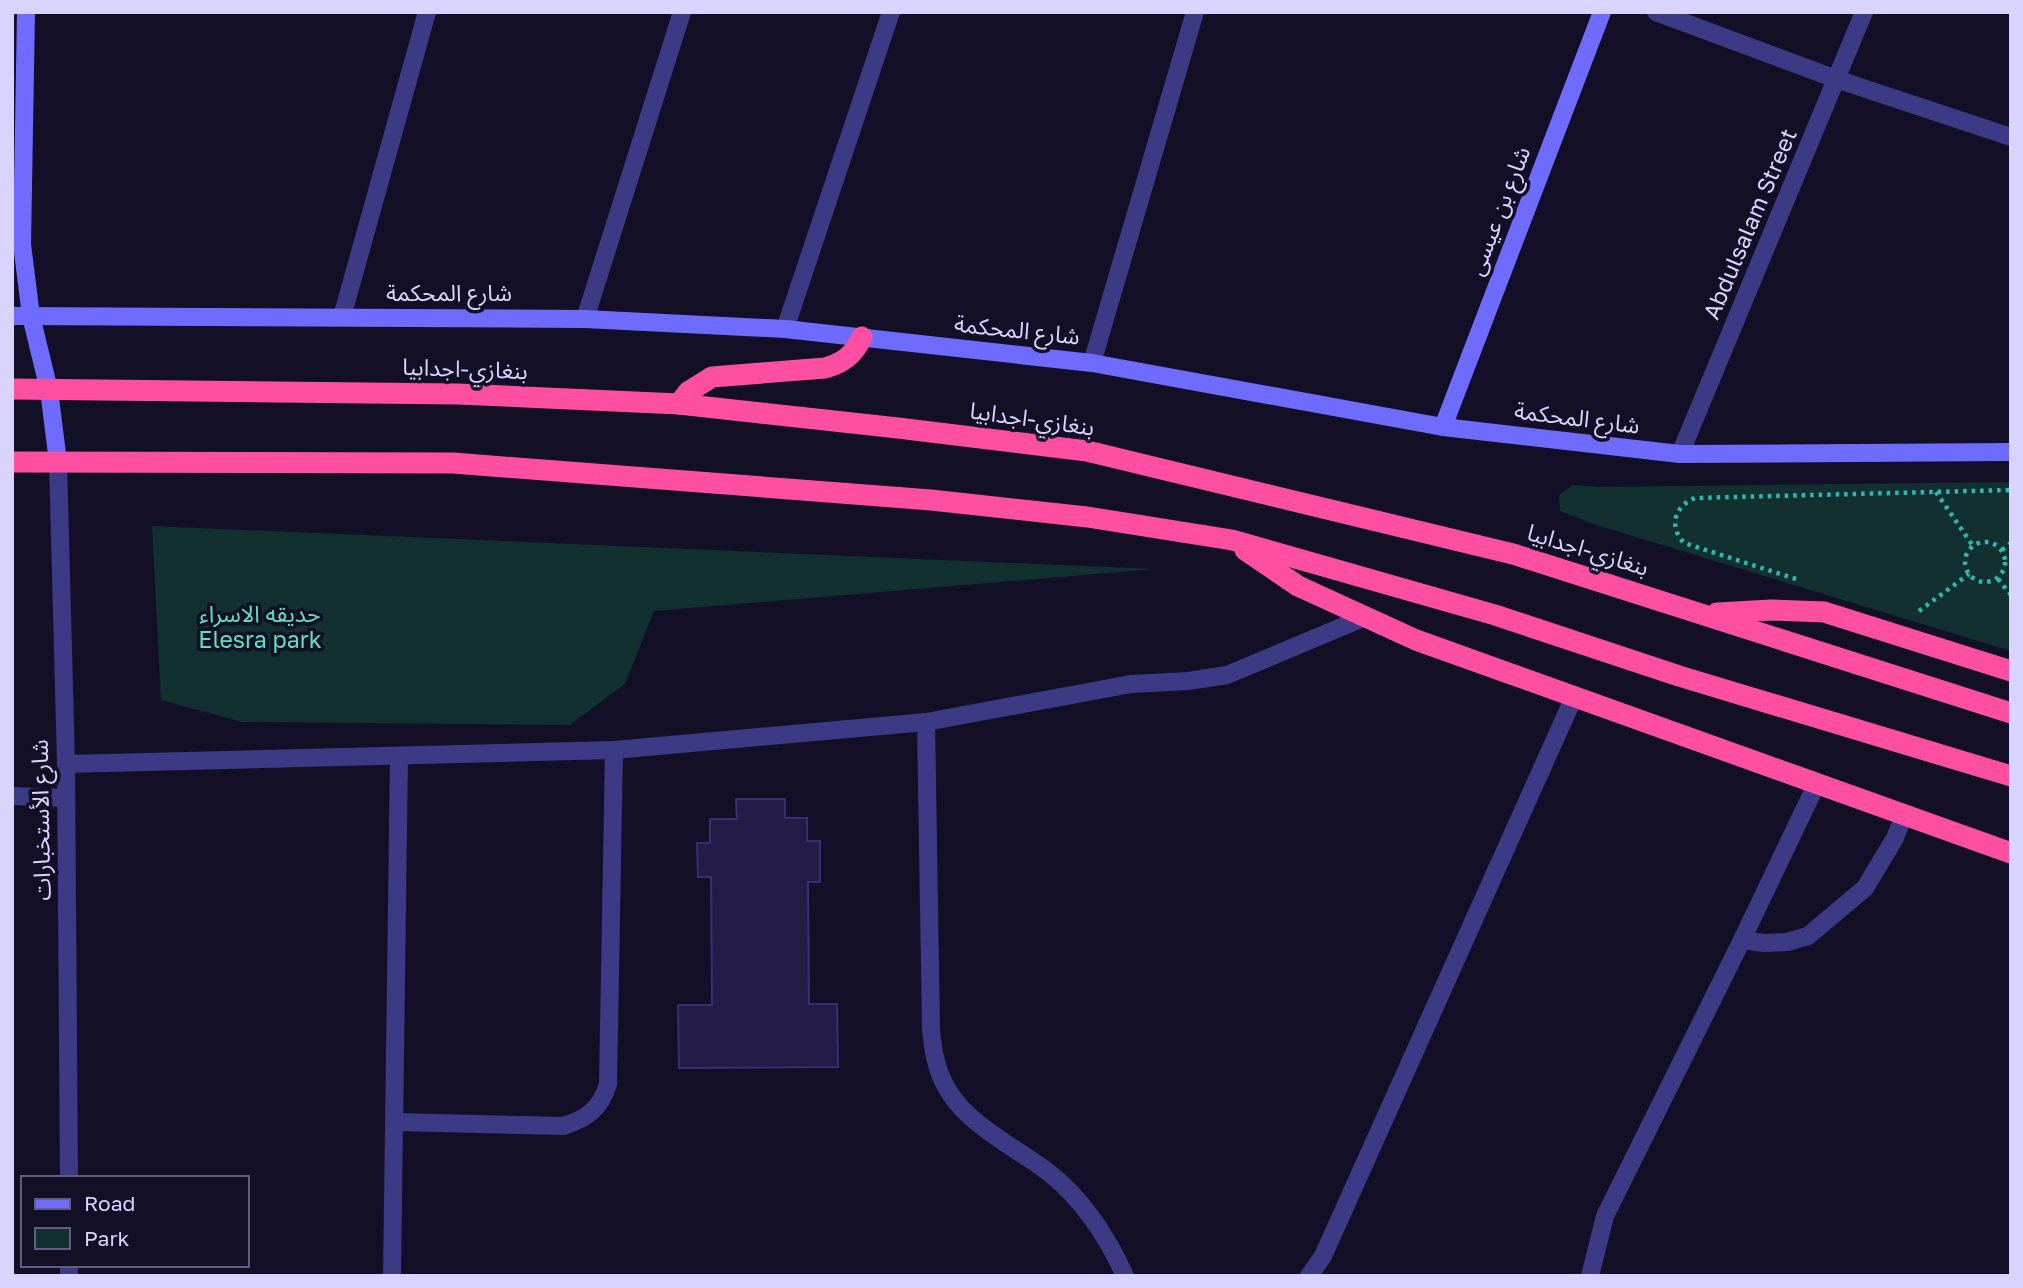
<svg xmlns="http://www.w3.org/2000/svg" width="2023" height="1288" viewBox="0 0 2023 1288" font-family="'Golos Text','Noto Sans Arabic',sans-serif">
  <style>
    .green { fill: #12302f }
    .building { fill: #241b47; stroke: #3b2d73; stroke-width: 2 }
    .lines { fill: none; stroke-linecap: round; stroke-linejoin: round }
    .path { stroke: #2fb8b0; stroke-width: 4.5; stroke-dasharray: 3.5 5; stroke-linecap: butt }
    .lane { stroke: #3d3a85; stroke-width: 18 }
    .street { stroke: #3d3a85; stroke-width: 18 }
    .secondary { stroke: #6f6bff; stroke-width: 18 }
    .highway { stroke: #ff4fa3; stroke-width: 21 }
    .labels { text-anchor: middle; stroke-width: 7; stroke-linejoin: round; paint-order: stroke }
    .street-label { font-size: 23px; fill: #d9d4ff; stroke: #130f26 }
    .park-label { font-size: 23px; fill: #5fe0c0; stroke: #130f26 }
  </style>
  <rect width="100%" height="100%" fill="#130f26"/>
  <g class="green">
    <polygon points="2011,482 2011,651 1593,524 1560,511 1559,495 1573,485 1598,487"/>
    <polygon points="152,527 152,526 1155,569 654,611 625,684 570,725 242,722 161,700"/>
  </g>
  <polygon class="building" points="736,799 785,799 785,818 807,818 807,841 820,841 820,882 808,882 809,1004 837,1004 838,1067 679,1068 678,1005 712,1005 711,877 698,877 697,843 710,843 710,819 737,819"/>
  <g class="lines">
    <g class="path">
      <polyline points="1936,492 1973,546"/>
      <circle cx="1985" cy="562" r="20"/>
      <polyline points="2002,550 2011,543"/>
      <path d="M 1796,579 L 1684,543 C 1668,526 1675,506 1695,498 L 2011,490"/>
      <polyline points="1998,579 2011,595"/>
      <polyline points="1919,611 1969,574"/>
    </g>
    <g class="lane">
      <polyline points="1742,940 1764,943 1787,942 1808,936 1865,888 1895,838 1904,815"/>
      <path d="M 395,1122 L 563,1126 C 587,1119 601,1108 608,1084 L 614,750"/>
    </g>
    <g class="street">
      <polyline points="1656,12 1836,79 2011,137"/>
      <polyline points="342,317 427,12"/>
      <polyline points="585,319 682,12"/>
      <polyline points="785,329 891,12"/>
      <polyline points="1092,363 1195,12"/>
      <polyline points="1680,454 1864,12"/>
      <polyline points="58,462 66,764 69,1178"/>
      <path d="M 926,722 L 931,1029 C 932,1040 933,1051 936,1061 C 949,1118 1006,1140 1048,1172 C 1082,1198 1108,1238 1125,1276"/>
      <polyline points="66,764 614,750 926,722 1131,684 1188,681 1227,675 1363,618"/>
      <polyline points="12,796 66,798"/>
      <polyline points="69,1265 69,1276"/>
      <polyline points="392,1276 399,756"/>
      <polyline points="1309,1276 1323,1256 1574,697"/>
      <polyline points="1590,1276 1605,1216 1742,940 1817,783"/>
    </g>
    <g class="secondary">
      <polyline points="26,12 22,244 31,316 49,390 58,462"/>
      <polyline points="12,316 585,319 785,329 1092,363 1443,427 1680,454 2011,452"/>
      <polyline points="1443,427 1602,12"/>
    </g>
    <g class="highway">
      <polyline points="12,389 458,394 679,404 898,428 1087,451 1513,554 2011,713"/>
      <path d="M 679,404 L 688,392 L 712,377 L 825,368 C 843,363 854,355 862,337"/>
      <polyline points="12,462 453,463 931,500 1087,517 1232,540 1495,615 1679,676 2011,776"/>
      <polyline points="1245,550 1298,586 1416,640 2011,853"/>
      <polyline points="1717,613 1771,610 1824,612 2011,671"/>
    </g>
  </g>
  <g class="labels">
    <g class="street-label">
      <text transform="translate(1499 211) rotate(-69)" y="8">شارع بن عيسى</text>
      <text transform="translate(1750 224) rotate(-67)" y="8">Abdulsalam Street</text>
      <text x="449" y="301">شارع المحكمة</text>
      <text transform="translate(1017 330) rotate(6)" y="8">شارع المحكمة</text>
      <text transform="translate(465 369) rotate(2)" y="8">بنغازي-اجدابيا</text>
      <text transform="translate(1577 418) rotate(7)" y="8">شارع المحكمة</text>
      <text transform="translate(1032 419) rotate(8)" y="8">بنغازي-اجدابيا</text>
      <text transform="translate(1588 550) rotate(17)" y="8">بنغازي-اجدابيا</text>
      <text transform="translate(41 820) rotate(-91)" y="8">شارع الأستخبارات</text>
    </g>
    <g class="park-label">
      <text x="260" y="622">حديقه الاسراء<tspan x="260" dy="26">Elesra park</tspan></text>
    </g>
  </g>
  <rect width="2023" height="1288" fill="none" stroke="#d9d4ff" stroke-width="28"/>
  <rect x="21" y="1176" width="228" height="91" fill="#130f26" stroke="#625e7d" stroke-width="2"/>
  <rect x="35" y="1199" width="35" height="10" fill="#6f6bff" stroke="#625e7d" stroke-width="2"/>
  <text x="84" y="1211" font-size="21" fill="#d9d4ff">Road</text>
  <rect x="35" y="1228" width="35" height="21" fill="#12302f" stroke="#625e7d" stroke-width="2"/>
  <text x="84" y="1246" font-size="21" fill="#d9d4ff">Park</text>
</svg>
